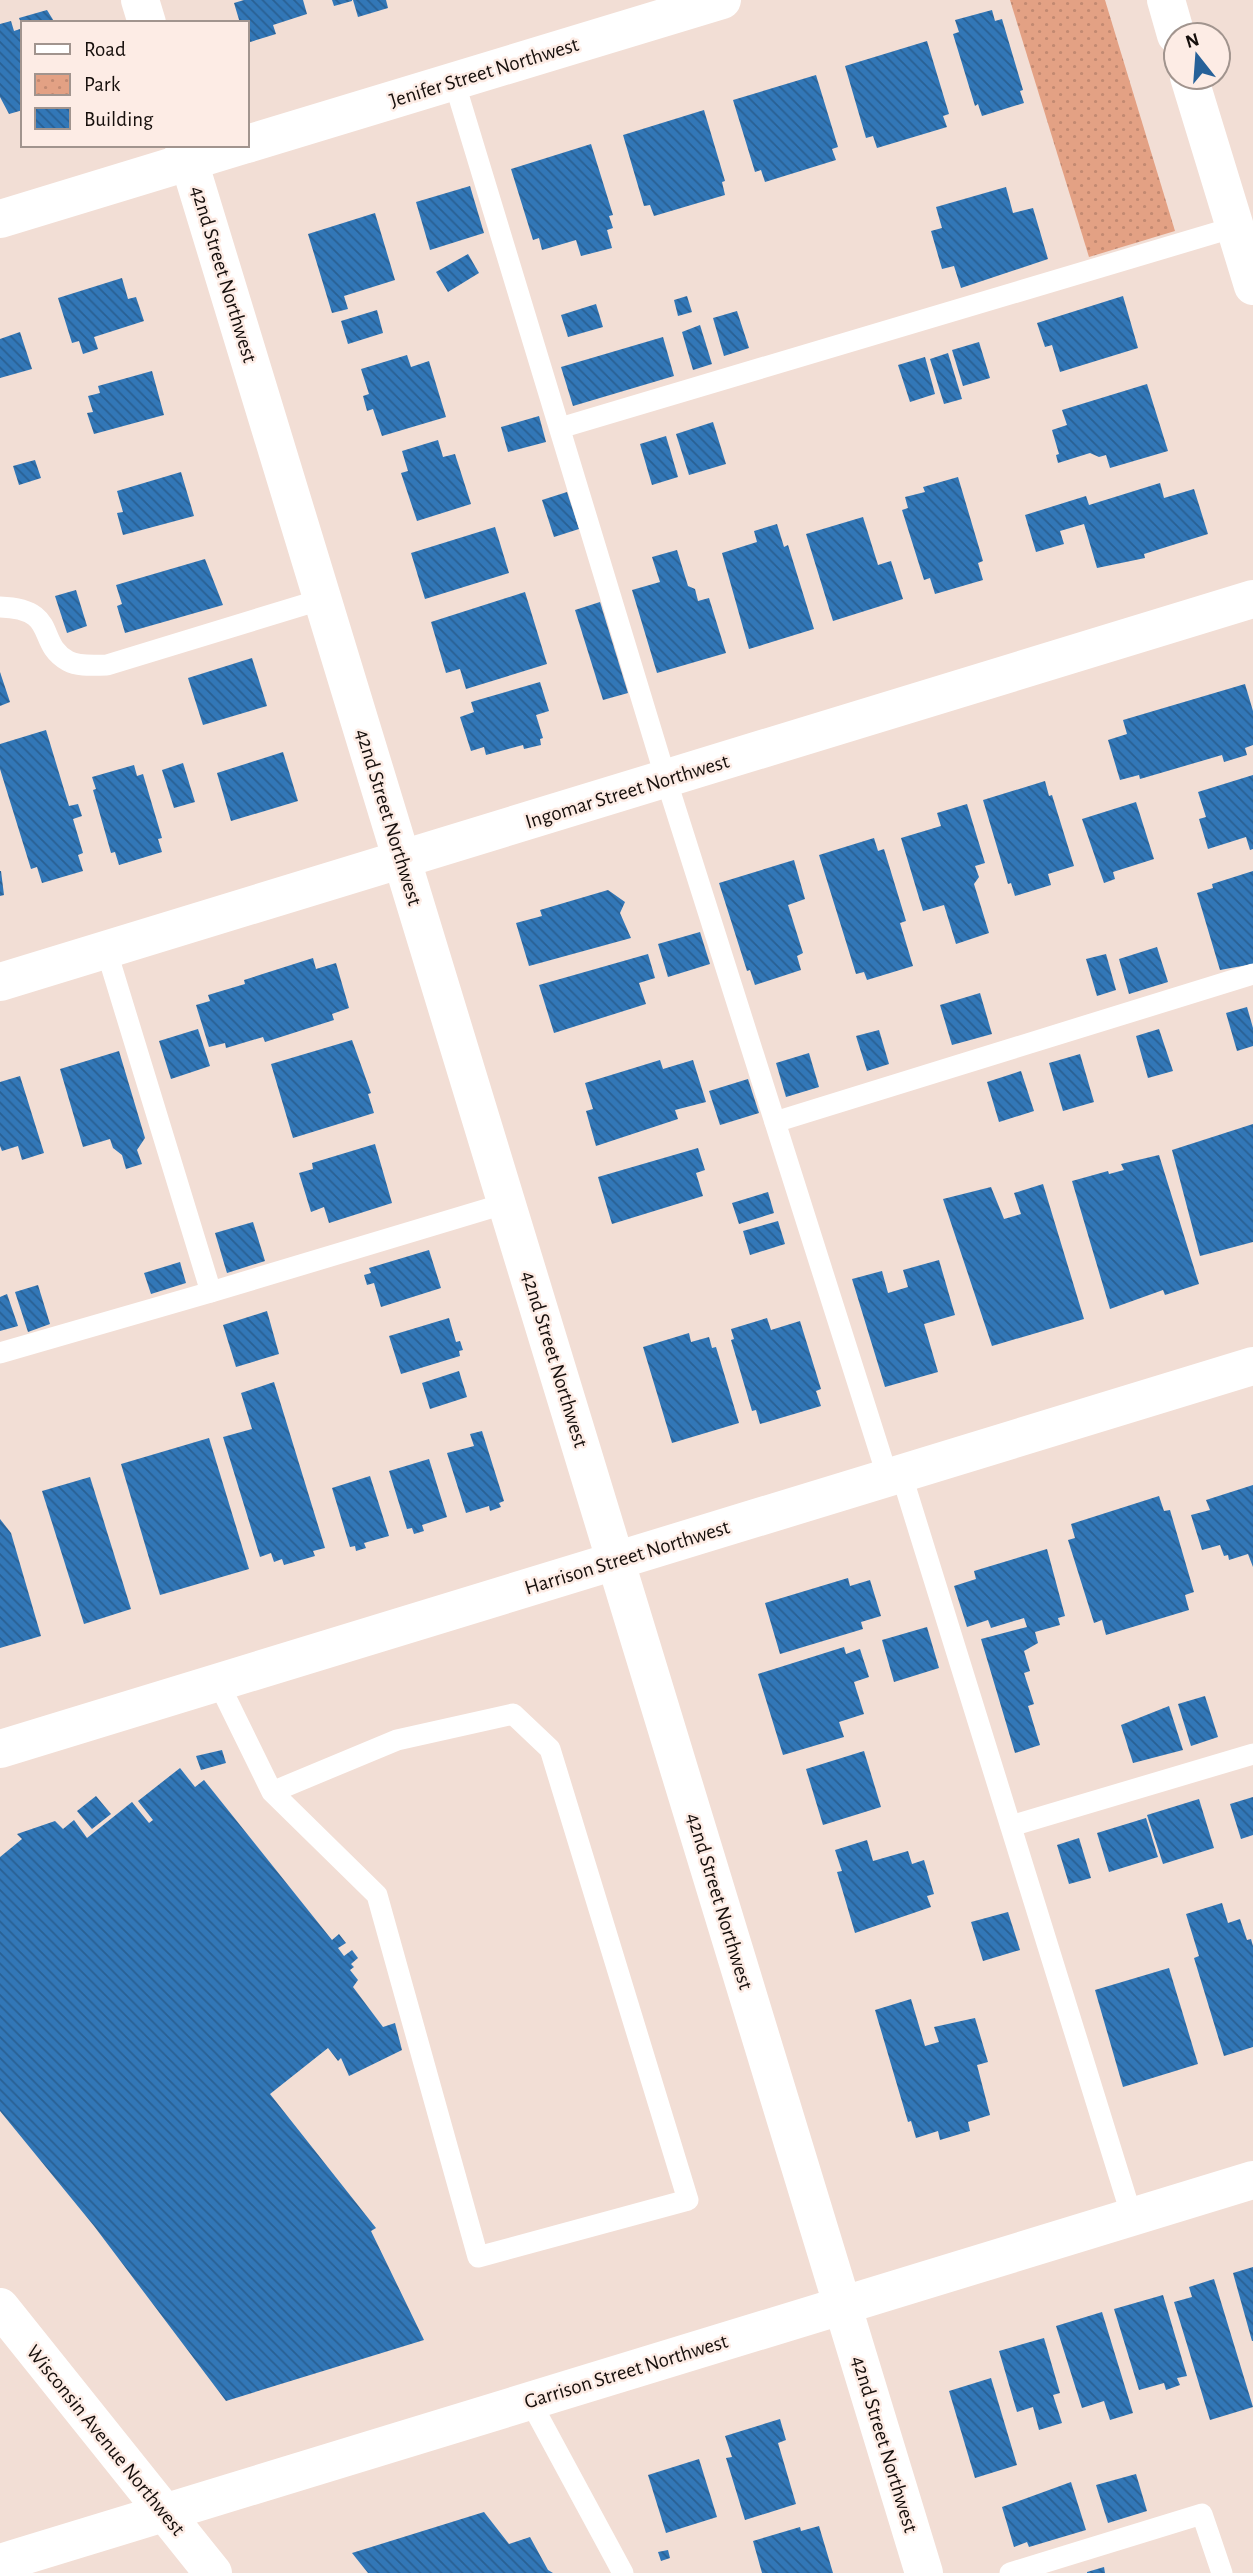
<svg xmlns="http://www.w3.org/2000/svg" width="1253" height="2573" viewBox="0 0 1253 2573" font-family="'Alegreya Sans',sans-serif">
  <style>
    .park { fill: url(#park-dots) }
    .building { fill: url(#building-back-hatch) }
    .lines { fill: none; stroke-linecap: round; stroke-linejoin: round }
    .service { stroke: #fff; stroke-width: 21 }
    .minor { stroke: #fff; stroke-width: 38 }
    .primary { stroke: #fff; stroke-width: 38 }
    .labels { text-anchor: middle; stroke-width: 5; stroke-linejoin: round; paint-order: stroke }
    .street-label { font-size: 21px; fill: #160f0c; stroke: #fdece5 }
  </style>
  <defs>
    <pattern id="park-dots" width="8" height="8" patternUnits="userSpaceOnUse" patternTransform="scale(1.75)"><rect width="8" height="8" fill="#e3a184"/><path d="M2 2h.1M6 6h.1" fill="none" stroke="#c28971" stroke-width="1.8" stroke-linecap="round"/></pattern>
    <pattern id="building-back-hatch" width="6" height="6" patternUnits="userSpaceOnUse" patternTransform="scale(1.75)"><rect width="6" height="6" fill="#3277b7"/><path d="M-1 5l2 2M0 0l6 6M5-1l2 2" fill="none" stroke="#296093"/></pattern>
  </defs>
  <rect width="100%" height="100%" fill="#f2ded5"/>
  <polygon class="park" points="1010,0 1105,0 1175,231 1089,257"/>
  <g class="building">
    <polygon points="244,0 303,0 307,14 273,25 276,34 247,43 247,23 240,23 234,3"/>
    <polygon points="332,0 352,0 352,1 334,6"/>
    <polygon points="353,0 386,0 388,8 358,17"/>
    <polygon points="47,10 55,23 21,23 19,18"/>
    <polygon points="992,10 995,21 1002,19 1023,90 1020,91 1024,103 982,116 978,104 975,106 953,34 959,32 955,20"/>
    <polygon points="11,21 14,31 23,28 23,110 9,114 0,97 0,24"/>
    <polygon points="927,41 949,114 943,116 947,127 877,148 873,136 866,138 845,66"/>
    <polygon points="816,75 838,147 832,149 836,160 765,182 761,170 755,172 733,100"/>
    <polygon points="704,110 725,181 722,182 725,195 654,216 650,205 644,206 623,135"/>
    <polygon points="591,144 613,215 609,216 613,228 607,230 612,248 581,256 576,240 542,250 539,238 533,240 511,169"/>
    <polygon points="470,186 484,233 430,250 416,202"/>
    <polygon points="1006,187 1013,213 1033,208 1048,259 961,288 954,266 942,269 931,231 942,228 936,207"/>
    <polygon points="375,213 395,280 344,296 348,309 332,313 308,234"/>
    <polygon points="468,254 479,273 448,292 436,272"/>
    <polygon points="122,278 128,299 136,297 144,321 94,337 98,349 83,354 79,341 72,343 58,298"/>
    <polygon points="687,296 692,312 678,316 674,300"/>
    <polygon points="1123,296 1138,348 1060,372 1052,345 1045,347 1037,323"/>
    <polygon points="596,304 603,327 568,337 561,315"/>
    <polygon points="377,310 383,333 348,344 341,321"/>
    <polygon points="737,311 749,348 724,356 713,318"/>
    <polygon points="700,325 712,364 693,370 682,332"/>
    <polygon points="20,332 32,369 0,378 0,339"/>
    <polygon points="663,337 674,376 573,406 561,367"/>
    <polygon points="979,342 990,378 963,386 952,350"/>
    <polygon points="948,353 962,399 944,404 930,359"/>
    <polygon points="407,355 411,367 429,361 446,417 382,436 373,409 367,411 363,396 369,394 361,369"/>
    <polygon points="925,357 935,394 910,402 898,365"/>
    <polygon points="152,371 164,415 94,434 87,413 93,412 88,396 100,393 98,386"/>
    <polygon points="1147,384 1168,451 1110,468 1106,455 1099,457 1090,453 1058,463 1056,455 1059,454 1052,430 1067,425 1062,410"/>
    <polygon points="539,416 546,442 508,452 501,427"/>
    <polygon points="713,422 726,464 689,475 676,434"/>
    <polygon points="666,436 678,477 652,485 640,444"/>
    <polygon points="438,440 443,457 455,454 471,504 417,521 401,473 408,471 402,451"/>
    <polygon points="35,460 41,478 19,485 13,466"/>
    <polygon points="181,472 194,516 123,535 117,513 123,512 117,491"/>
    <polygon points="958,477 983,561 978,563 983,580 935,594 930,578 924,580 902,510 908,508 905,497 925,492 923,487"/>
    <polygon points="1160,483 1164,498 1194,489 1208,534 1144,554 1145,558 1097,568 1084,524 1060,531 1064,544 1036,552 1025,515 1086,496 1089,505"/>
    <polygon points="567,492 579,529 554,537 542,500"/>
    <polygon points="863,517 878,565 891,561 903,599 833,621 806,534"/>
    <polygon points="777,524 784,547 788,545 814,629 749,649 722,553 757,542 754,531"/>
    <polygon points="495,527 509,573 425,599 411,553"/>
    <polygon points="677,550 688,586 695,589 698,601 709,598 726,653 657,673 632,590 660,582 652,557"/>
    <polygon points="205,559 223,605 125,633 117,606 122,604 116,585"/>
    <polygon points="76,590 87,626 67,633 55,596"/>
    <polygon points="525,592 547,664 466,689 460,669 446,673 431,622"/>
    <polygon points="600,602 628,693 603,700 575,610"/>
    <polygon points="252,658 267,706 203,725 188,678"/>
    <polygon points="0,672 10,702 0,706"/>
    <polygon points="540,682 549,711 536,715 543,738 540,739 541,745 524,749 523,745 486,755 484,747 471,751 460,717 474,712 471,702"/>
    <polygon points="1245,684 1253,711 1253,745 1245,748 1247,755 1224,762 1222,755 1140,779 1139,775 1120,780 1108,740 1127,734 1123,720"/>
    <polygon points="46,730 69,806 78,804 82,816 73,819 83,853 78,855 83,871 42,883 37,867 31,869 0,769 0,744"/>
    <polygon points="283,752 298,801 231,821 217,773"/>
    <polygon points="183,763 195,802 174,808 162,770"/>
    <polygon points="134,765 137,776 143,774 162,838 158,839 162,852 119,865 115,852 111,853 93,790 96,789 92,777"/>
    <polygon points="1253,775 1253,849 1250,850 1246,837 1208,849 1199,819 1206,817 1198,792"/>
    <polygon points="1045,781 1049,796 1052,795 1074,866 1048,874 1051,885 1015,896 1011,883 1008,884 983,800"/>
    <polygon points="1136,802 1154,859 1113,872 1115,879 1104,883 1082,819"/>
    <polygon points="967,804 985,863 975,866 979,877 974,884 989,933 956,944 944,905 923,911 901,838 941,826 937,813"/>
    <polygon points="874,838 878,851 884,849 906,921 900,923 913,966 867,980 864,972 856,974 819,855"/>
    <polygon points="794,860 805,899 788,905 803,953 797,956 801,970 755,985 750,970 747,971 719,883"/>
    <polygon points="1,871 4,895 0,896 0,871"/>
    <polygon points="1253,871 1253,964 1220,970 1197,893 1213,888 1212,884"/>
    <polygon points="608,890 625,902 620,913 631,938 529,966 516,923 542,916 540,910"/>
    <polygon points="700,932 710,964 668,977 658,944"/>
    <polygon points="1157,947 1168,982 1129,994 1119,959"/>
    <polygon points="648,954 655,978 639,983 646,1004 554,1033 539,985"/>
    <polygon points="1106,954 1116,990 1097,996 1086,959"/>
    <polygon points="313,958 316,969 336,963 349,1008 332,1014 334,1020 265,1042 263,1037 226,1048 225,1043 209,1047 196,1005 210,1001 208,995 245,984 244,980"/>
    <polygon points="980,993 992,1034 952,1045 940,1005"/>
    <polygon points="1247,1007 1253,1028 1253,1046 1237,1051 1226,1013"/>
    <polygon points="198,1029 210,1066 171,1079 159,1041"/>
    <polygon points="1159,1029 1173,1071 1148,1078 1136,1036"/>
    <polygon points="879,1030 889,1064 867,1071 856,1036"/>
    <polygon points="352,1040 371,1093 368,1094 374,1113 293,1138 271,1064"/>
    <polygon points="119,1051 145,1138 137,1150 142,1164 126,1169 122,1155 113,1148 110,1139 83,1147 60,1069"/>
    <polygon points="809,1053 819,1087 786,1097 776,1063"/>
    <polygon points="1080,1054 1094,1102 1063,1111 1049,1063"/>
    <polygon points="660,1060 663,1069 693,1060 706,1102 675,1110 678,1119 596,1146 586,1111 593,1109 585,1083"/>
    <polygon points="1021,1071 1034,1111 999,1122 987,1082"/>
    <polygon points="20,1076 44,1153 22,1160 18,1146 2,1151 0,1146 0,1082"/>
    <polygon points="748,1079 759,1113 720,1125 709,1091"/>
    <polygon points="1253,1124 1253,1242 1200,1256 1172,1150"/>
    <polygon points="375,1144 392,1203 329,1223 324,1207 311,1212 299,1173 313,1169 312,1163"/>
    <polygon points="698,1148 705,1170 696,1173 703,1196 612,1224 598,1177"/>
    <polygon points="1159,1155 1199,1284 1165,1295 1163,1290 1110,1309 1072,1181 1108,1171 1109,1174 1124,1170 1121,1164"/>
    <polygon points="1043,1184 1084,1319 992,1346 943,1199 991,1187 1004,1219 1021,1214 1014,1193"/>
    <polygon points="768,1192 774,1213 739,1224 732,1203"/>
    <polygon points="778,1221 785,1244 750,1255 743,1231"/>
    <polygon points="253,1222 265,1261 227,1273 215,1233"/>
    <polygon points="429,1250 441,1288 381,1307 374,1283 367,1285 364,1275 371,1273 369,1268"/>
    <polygon points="939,1260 955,1315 924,1324 938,1372 885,1387 852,1279 882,1271 888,1293 908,1287 903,1270"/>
    <polygon points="180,1262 186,1283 151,1294 144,1273"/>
    <polygon points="38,1285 50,1324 28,1332 15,1292"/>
    <polygon points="7,1294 18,1326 0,1331 0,1297"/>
    <polygon points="267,1311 279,1354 236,1367 223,1325"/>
    <polygon points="449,1318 456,1342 460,1341 463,1350 459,1351 460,1356 401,1374 389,1336"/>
    <polygon points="767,1318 771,1330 800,1321 821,1389 816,1391 821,1406 760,1424 756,1410 752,1411 731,1340 734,1339 731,1329"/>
    <polygon points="689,1333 691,1342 709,1337 712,1348 716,1347 739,1423 672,1443 643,1347"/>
    <polygon points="459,1371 467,1397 430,1409 422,1383"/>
    <polygon points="274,1382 325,1548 313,1551 315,1556 284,1565 282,1559 274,1562 271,1553 260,1557 223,1437 252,1429 241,1393"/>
    <polygon points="482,1431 504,1501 499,1503 501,1507 490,1511 489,1506 466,1513 447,1453 474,1446 470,1434"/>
    <polygon points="209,1438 249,1569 160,1595 121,1464"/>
    <polygon points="429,1459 447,1517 422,1525 424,1531 414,1534 412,1528 407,1529 389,1471"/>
    <polygon points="370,1476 389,1536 364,1543 366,1548 356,1551 355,1546 350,1547 332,1488"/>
    <polygon points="90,1477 131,1609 84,1624 42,1491"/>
    <polygon points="1253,1485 1253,1567 1248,1554 1229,1560 1228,1555 1224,1556 1220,1545 1202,1550 1191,1515 1210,1510 1206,1500"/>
    <polygon points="1159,1496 1164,1511 1170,1510 1194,1592 1185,1595 1189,1610 1106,1635 1102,1620 1094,1623 1068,1540 1075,1538 1071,1524"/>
    <polygon points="0,1519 11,1533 41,1636 0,1648"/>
    <polygon points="1047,1549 1065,1616 1058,1618 1060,1625 1035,1632 1038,1643 1024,1651 1030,1671 1024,1673 1034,1704 1028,1706 1040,1745 1015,1753 981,1639 1027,1627 1024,1618 991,1628 988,1620 967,1627 954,1586 976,1579 974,1571"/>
    <polygon points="848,1578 850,1586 870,1580 881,1616 861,1622 863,1629 780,1654 765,1603"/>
    <polygon points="927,1627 939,1668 894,1682 882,1640"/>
    <polygon points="844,1647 846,1654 860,1649 869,1677 854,1682 864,1714 839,1722 844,1737 783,1755 758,1674"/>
    <polygon points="1205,1696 1218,1737 1191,1746 1178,1704"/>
    <polygon points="1169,1706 1183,1750 1133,1763 1121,1725"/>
    <polygon points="222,1750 226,1763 201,1770 196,1756"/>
    <polygon points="864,1751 881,1807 823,1825 806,1769"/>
    <polygon points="180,1768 195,1787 204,1780 332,1940 339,1934 346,1943 338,1948 344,1956 352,1950 358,1958 351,1964 354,1967 350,1970 358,1980 353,1987 383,2027 395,2023 402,2050 349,2076 341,2058 338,2061 328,2048 270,2094 376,2228 371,2231 424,2340 226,2401 94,2226 0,2111 0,1857 22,1839 17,1834 55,1821 63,1829 74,1820 87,1838 132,1802 149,1823 153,1820 138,1801"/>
    <polygon points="96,1796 111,1814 92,1829 77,1811"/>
    <polygon points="1253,1797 1253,1835 1241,1839 1230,1804"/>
    <polygon points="1199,1799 1214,1848 1163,1864 1147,1815"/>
    <polygon points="1146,1818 1158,1857 1109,1872 1097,1833"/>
    <polygon points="1079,1838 1091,1878 1069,1884 1057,1845"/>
    <polygon points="867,1840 873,1861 908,1851 912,1864 924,1860 934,1894 927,1896 931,1907 855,1933 837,1872 842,1871 835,1850"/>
    <polygon points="1222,1903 1228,1923 1240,1919 1247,1940 1251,1939 1253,1946 1253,2047 1224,2056 1194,1958 1199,1956 1186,1914"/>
    <polygon points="1008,1912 1020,1950 983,1961 971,1922"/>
    <polygon points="1169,1968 1198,2064 1123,2087 1095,1990"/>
    <polygon points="911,1999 925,2046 939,2042 934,2027 975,2018 988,2062 977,2065 990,2115 968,2122 970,2131 940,2140 938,2131 916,2138 911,2121 908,2122 875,2010"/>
    <polygon points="1253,2267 1253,2341 1252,2341 1233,2273"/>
    <polygon points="1214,2279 1253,2407 1210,2420 1174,2302 1192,2297 1189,2287"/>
    <polygon points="1163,2295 1187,2376 1177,2378 1180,2385 1166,2390 1164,2383 1139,2390 1114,2309"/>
    <polygon points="1102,2312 1133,2413 1110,2420 1104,2401 1082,2408 1056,2326"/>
    <polygon points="1044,2338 1060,2393 1053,2395 1062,2423 1039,2430 1033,2407 1017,2412 999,2351"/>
    <polygon points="991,2378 1017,2465 975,2478 949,2391"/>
    <polygon points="780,2419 786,2440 778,2443 796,2504 745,2520 726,2458 732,2457 725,2436"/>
    <polygon points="699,2459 717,2517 666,2533 648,2475"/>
    <polygon points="1136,2474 1147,2511 1108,2523 1096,2485"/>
    <polygon points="1071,2482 1086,2530 1029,2547 1027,2542 1014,2547 1002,2507"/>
    <polygon points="484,2512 509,2544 530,2537 548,2570 553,2573 368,2573 352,2553"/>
    <polygon points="819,2526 833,2573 762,2573 753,2541 800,2527 801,2531"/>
    <polygon points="668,2550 670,2558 661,2561 658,2552"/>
    <polygon points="1104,2567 1105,2573 1087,2573 1087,2572"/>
  </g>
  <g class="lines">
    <g class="service">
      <polyline points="454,81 666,779 888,1478"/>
      <polyline points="560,428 1235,227"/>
      <path d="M 0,607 C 60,609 35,643 68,661 C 79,667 95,665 107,665 L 323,599"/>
      <polyline points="106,949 211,1292 507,1203"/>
      <polyline points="775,1122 1253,974"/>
      <polyline points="0,1353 211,1292"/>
      <polyline points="901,1473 1132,2217"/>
      <polyline points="218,1682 272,1792 377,1895 478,2257 688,2200 550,1749 513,1714 397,1740 272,1792"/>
      <polyline points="1011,1826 1253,1754"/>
      <polyline points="530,2401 623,2573"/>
      <polyline points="1010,2573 1202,2514 1222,2573"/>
    </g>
    <g class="minor">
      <polyline points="140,0 147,23"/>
      <polyline points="1166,0 1176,35"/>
      <polyline points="1189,77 1253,286"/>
      <polyline points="247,144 722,0"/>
      <polyline points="184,145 924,2573"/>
      <polyline points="0,219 243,145"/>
      <polyline points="0,982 1253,599"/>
      <polyline points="0,1749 1253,1366"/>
      <polyline points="0,2563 1253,2180"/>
    </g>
    <polyline class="primary" points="0,2307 213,2573"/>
  </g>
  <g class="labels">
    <g class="street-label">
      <text transform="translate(484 72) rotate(-17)" y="7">Jenifer Street Northwest</text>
      <text transform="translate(224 274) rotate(73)" y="7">42nd Street Northwest</text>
      <text transform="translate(627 791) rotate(-17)" y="7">Ingomar Street Northwest</text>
      <text transform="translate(389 817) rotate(73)" y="7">42nd Street Northwest</text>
      <text transform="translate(555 1359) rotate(73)" y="7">42nd Street Northwest</text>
      <text transform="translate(627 1557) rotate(-17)" y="7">Harrison Street Northwest</text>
      <text transform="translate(720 1901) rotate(73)" y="7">42nd Street Northwest</text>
      <text transform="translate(626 2371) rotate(-17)" y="7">Garrison Street Northwest</text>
      <text transform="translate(106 2440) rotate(51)" y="7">Wisconsin Avenue Northwest</text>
      <text transform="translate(885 2444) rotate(73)" y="7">42nd Street Northwest</text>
    </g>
  </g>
  <rect x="21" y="21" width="228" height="126" fill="#fdece5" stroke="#a1948e" stroke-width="2"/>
  <rect x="35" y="44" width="35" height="10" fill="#ffffff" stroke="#a1948e" stroke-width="2"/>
  <text x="84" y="56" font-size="21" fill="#160f0c">Road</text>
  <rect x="35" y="74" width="35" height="21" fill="url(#park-dots)" stroke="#a1948e" stroke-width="2"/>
  <text x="84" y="91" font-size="21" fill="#160f0c">Park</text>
  <rect x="35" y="108" width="35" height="21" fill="url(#building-back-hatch)" stroke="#a1948e" stroke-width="2"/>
  <text x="84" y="126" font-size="21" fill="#160f0c">Building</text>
  <g transform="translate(1197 56) rotate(343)"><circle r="33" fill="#fdece5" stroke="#a1948e" stroke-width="2"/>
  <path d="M0-5L12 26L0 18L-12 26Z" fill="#266199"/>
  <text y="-10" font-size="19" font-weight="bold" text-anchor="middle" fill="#160f0c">N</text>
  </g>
</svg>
